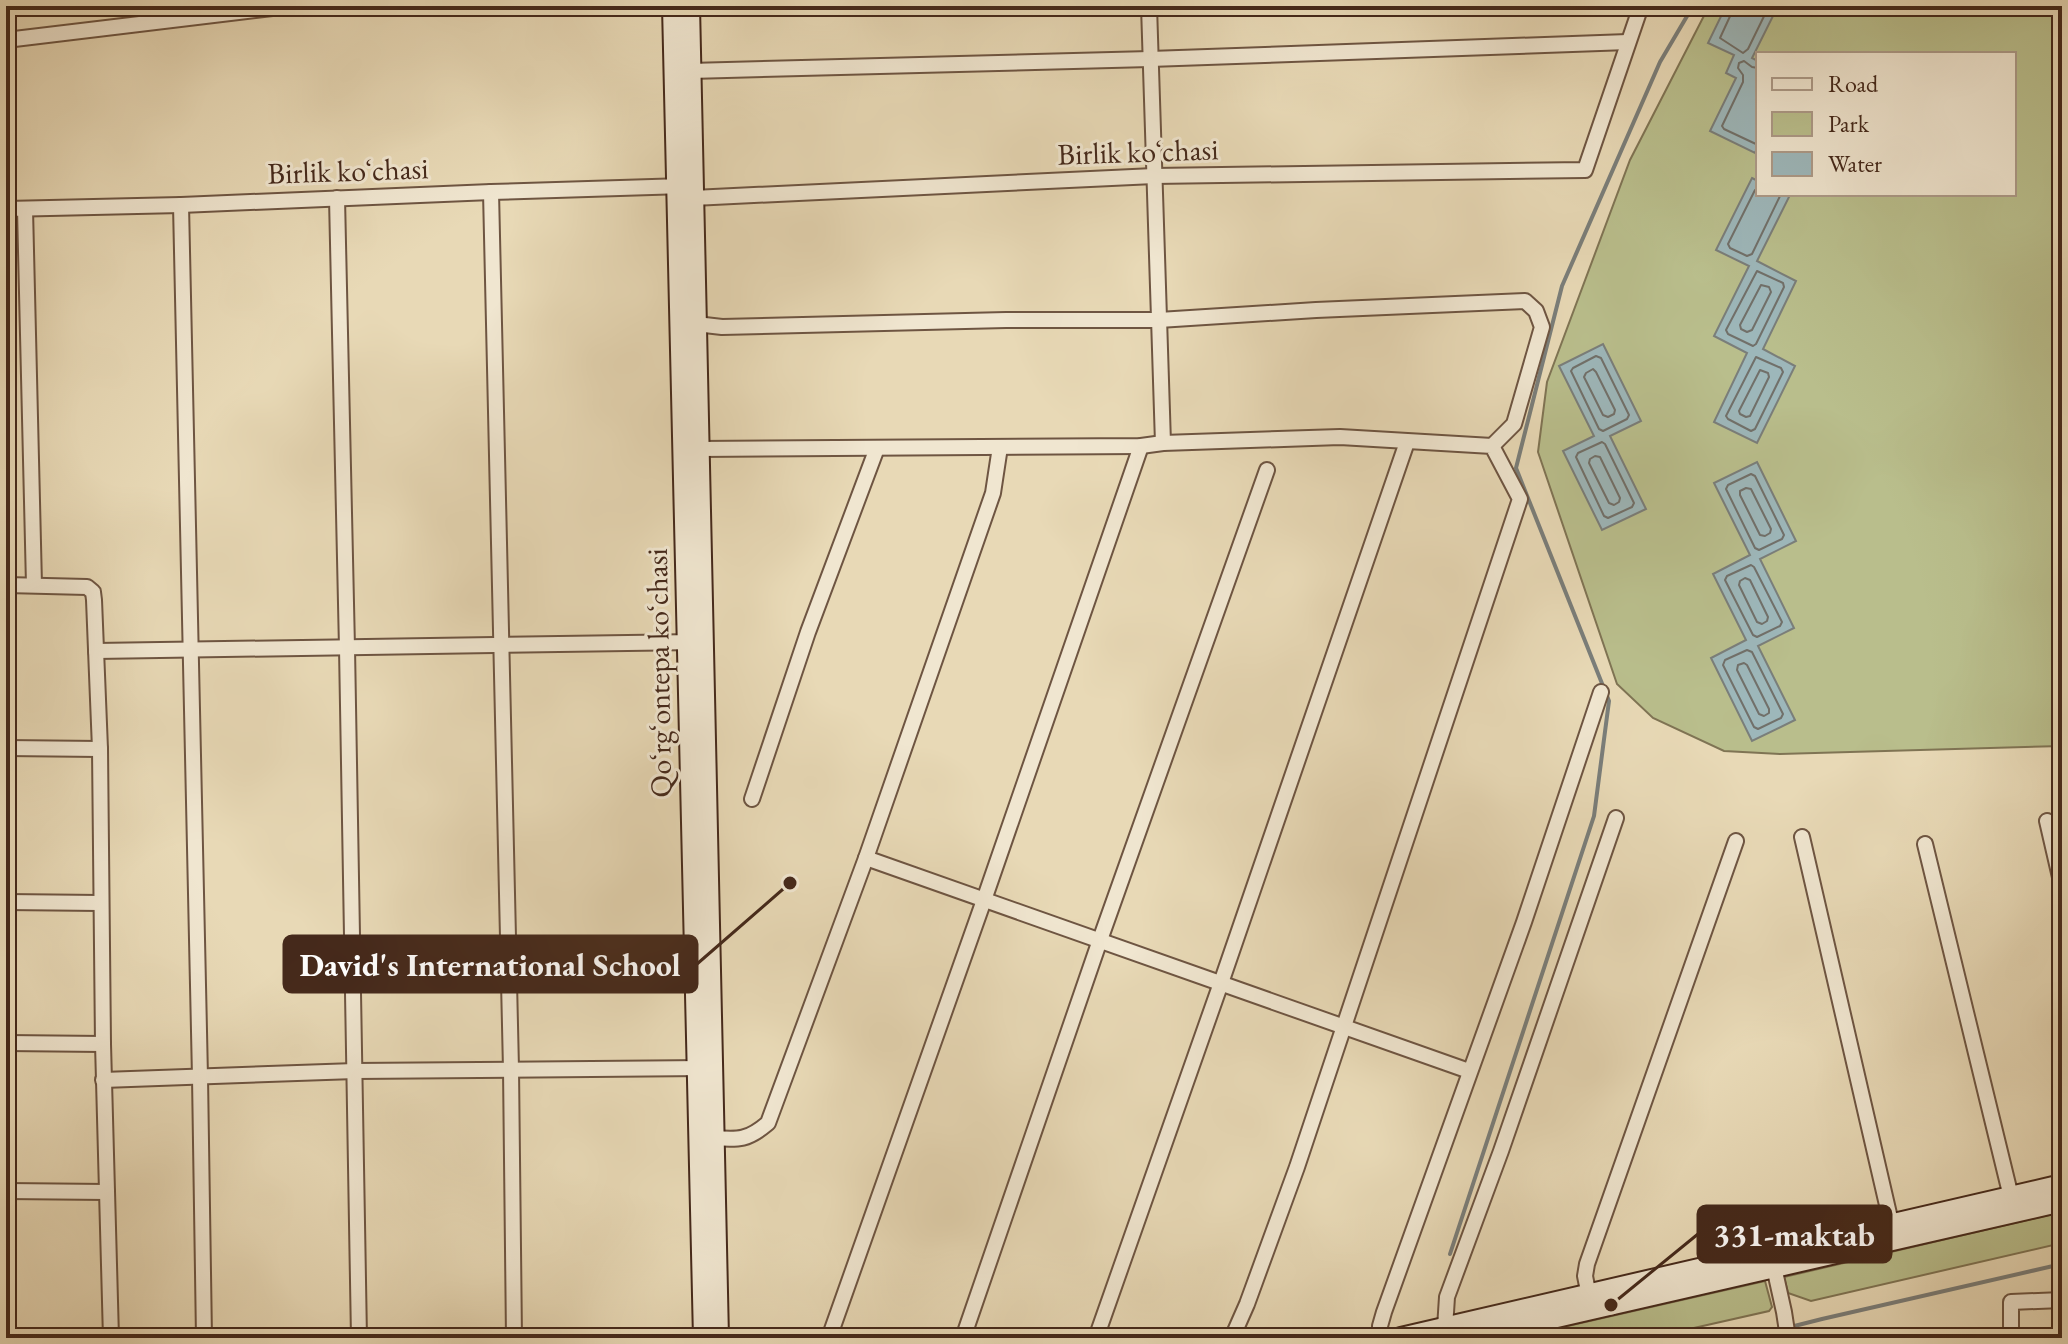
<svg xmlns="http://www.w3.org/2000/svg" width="2068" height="1344" viewBox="0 0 2068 1344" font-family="'EB Garamond',serif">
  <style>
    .green { fill: #b9be8c; stroke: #7f7454; stroke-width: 2; fill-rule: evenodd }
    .water { fill: #9db7ba; stroke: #7a7e7a; stroke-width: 2 }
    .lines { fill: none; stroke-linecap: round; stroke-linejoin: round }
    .shore { stroke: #71706a; stroke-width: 2 }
    .stream { stroke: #7a7e7a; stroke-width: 4 }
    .street-casing { stroke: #6e5542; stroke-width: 18 }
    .secondary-casing { stroke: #45291b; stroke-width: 24 }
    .street { stroke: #f0e6d0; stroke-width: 14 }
    .secondary { stroke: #f0e6d0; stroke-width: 20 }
    .labels { text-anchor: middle; stroke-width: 6; stroke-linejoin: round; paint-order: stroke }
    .street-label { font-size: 30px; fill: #45291b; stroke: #f0e6d0 }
    .leader { fill: none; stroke: #45291b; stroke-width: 3 }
    .callout-dot { fill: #45291b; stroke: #f0e6d0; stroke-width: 3 }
    .callout { fill: #45291b; stroke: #45291b; stroke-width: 3 }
    .callout-label { font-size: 32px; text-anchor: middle; font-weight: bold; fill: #fff }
  </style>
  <rect width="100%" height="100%" fill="#e8d9b6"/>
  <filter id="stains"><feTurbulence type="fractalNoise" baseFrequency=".0025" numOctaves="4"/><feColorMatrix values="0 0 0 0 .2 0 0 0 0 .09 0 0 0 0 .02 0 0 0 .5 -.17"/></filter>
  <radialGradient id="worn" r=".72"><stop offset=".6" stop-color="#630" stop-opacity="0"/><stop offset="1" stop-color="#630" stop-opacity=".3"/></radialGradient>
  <g class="green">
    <path d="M 1709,6 L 2062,6 L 2062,746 L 1780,754 L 1724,751 L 1653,718 L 1617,684 L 1538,452 L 1547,382 L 1630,160 ZM 1758,54 L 2014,54 L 2014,194 L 1758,194 Z"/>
    <polygon points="2062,1212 2062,1243 1811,1301 1788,1293 1784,1277"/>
    <polygon points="1765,1281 1772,1307 1769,1311 1676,1332 1677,1338 1515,1338"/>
  </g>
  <g class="water">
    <polygon points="1726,6 1778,6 1752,58 1758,61 1758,146 1755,153 1710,131 1736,78 1726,73 1734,55 1708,43"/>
    <polygon points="1752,178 1758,181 1758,194 1784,194 1789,197 1757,261 1796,281 1763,349 1795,366 1757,443 1714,422 1747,353 1714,336 1749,266 1716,250"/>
    <polygon points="1603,344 1641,421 1610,436 1646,509 1602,530 1563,451 1594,436 1559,366"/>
    <polygon points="1757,462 1796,541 1760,559 1794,628 1758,646 1795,720 1752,741 1711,658 1746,640 1713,574 1750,555 1714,483"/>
  </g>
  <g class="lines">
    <g class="shore">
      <polyline points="1733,6 1732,12 1720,38 1743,53 1748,49 1769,6"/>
      <polyline points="1758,68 1752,67 1744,61 1739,63 1738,68 1743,75 1743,82 1722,126 1724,129 1758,145"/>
      <polyline points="1758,188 1755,190 1728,244 1730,248 1747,256 1752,254 1781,194"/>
      <polygon points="1757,271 1783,283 1784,287 1756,344 1753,346 1728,334 1726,330"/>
      <polygon points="1761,285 1769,287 1771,292 1752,330 1747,332 1741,329 1740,325"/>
      <polygon points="1596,356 1601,358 1629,415 1627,419 1603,431 1599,429 1571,371 1573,368"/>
      <polygon points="1756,357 1781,368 1783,372 1755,429 1751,431 1728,419 1726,416"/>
      <polygon points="1593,369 1596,372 1615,410 1614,414 1608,417 1603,415 1584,377 1586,373"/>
      <polygon points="1760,370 1768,373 1769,377 1750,416 1746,417 1740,414 1739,411"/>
      <polygon points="1602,442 1605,444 1634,503 1632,507 1608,518 1604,516 1576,457 1578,453"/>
      <polygon points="1595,456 1600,457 1620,498 1619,502 1614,505 1609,503 1589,463 1590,459"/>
      <polygon points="1751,474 1755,476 1784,535 1782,539 1759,550 1755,548 1726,489 1728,485"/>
      <polygon points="1746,488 1751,489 1771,529 1770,533 1765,536 1760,535 1740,495 1740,491"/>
      <polygon points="1751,565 1754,567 1782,622 1780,626 1757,637 1753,635 1725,580 1727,576"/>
      <polygon points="1745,578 1750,580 1768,617 1767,621 1762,624 1757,622 1739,585 1740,581"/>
      <polygon points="1747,650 1752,652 1783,714 1781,718 1758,729 1754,727 1723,665 1725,660"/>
      <polygon points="1744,663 1747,665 1769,709 1769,713 1764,716 1759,714 1737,670 1738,665"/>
    </g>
    <g class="stream">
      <polyline points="1450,1254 1594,816 1609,701 1516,468 1562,286 1660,62 1693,6"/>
      <polyline points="1747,1338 1822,1319 2062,1264"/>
    </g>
    <defs>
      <g id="street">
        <polyline points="1149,6 1163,443"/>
        <polyline points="6,40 289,6"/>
        <polyline points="690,71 1150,59 1628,42"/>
        <polyline points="491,192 511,1069 514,1338"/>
        <polyline points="337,198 347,648 359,1338"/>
        <polyline points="693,198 1154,176 1585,170 1641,6"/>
        <polyline points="181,205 200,1077 204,1338"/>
        <polyline points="6,209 181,205 491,192 684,186"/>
        <polyline points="25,209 34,585"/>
        <polyline points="696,324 722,327 1006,320 1159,320 1316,310 1525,301 1536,311 1542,327 1514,424 1492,446"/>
        <polyline points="699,449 1141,446 1163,443 1340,437 1492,446 1520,499 1297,1167 1247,1304 1232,1338"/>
        <polyline points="6,585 87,587 93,592 94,600 100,749 103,1044 111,1338"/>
        <polyline points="96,651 696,642"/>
        <polyline points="6,748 100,749"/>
        <polyline points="752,799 808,632 877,448"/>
        <polyline points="2047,821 2062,886"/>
        <polyline points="1802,837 1893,1231"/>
        <polyline points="1925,844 2013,1205"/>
        <polyline points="866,858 1469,1071"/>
        <polyline points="6,902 100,903"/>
        <polyline points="6,1043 103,1044"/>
        <polyline points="103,1080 355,1071 704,1068"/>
        <path d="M 714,1138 C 739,1140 748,1140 768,1123 L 866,858 L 993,493 L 1000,447"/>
        <polyline points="6,1191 107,1192"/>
        <polyline points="1774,1267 1784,1312 1788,1338"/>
        <polyline points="1590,1301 1585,1276 1587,1264 1736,841"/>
        <polyline points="1445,1328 1447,1297 1501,1151 1616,818"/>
        <polyline points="829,1338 984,900 1141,446"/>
        <polyline points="963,1338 1100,940 1267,470"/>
        <polyline points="1096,1338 1221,983 1407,442"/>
        <polyline points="1380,1338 1380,1326 1384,1312 1524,922 1601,692"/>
        <polyline points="2011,1338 2011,1302 2062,1300"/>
      </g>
      <g id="secondary">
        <polyline points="673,6 704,1338"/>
        <polyline points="689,6 718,1338"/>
        <polyline points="1401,1338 2062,1185"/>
        <polyline points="1465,1338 2062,1201"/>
      </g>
    </defs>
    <use href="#street" class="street-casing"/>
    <use href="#secondary" class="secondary-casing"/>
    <use href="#street" class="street"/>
    <use href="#secondary" class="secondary"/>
  </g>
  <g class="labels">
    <g class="street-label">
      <text transform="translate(1138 152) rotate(-2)" y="10">Birlik koʻchasi</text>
      <text transform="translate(348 171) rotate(-2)" y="10">Birlik koʻchasi</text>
      <text transform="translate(659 673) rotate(-91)" y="10">Qoʻrgʻontepa koʻchasi</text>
    </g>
  </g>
  <path class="leader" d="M790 883L697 964M1611 1305L1698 1234"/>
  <g class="callout-dot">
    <circle cx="790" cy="883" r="8"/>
    <circle cx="1611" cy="1305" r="8"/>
  </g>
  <g class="callout">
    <rect x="284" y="936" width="413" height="56" rx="8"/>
    <rect x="1698" y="1206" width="193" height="56" rx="8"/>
  </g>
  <g class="callout-label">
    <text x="490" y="976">David's International School</text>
    <text x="1794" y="1246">331-maktab</text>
  </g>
  <rect width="2068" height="1344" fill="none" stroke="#e8d9b6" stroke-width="32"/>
  <rect x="8" y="8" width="2052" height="1328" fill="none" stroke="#45291b" stroke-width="4"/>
  <rect x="16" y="16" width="2036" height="1312" fill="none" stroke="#45291b" stroke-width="2"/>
  <rect x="1756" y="52" width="260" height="144" fill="#f0e6d0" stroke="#ac9a88" stroke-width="2"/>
  <rect x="1772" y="78" width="40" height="12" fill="#f0e6d0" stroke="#ac9a88" stroke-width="2"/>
  <text x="1828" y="92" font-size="24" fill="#45291b">Road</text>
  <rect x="1772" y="112" width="40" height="24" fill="#b9be8c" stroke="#ac9a88" stroke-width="2"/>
  <text x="1828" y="132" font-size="24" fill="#45291b">Park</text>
  <rect x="1772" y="152" width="40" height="24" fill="#9db7ba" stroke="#ac9a88" stroke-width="2"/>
  <text x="1828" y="172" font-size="24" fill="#45291b">Water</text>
  <rect width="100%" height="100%" filter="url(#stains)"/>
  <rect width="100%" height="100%" fill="url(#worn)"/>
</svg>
